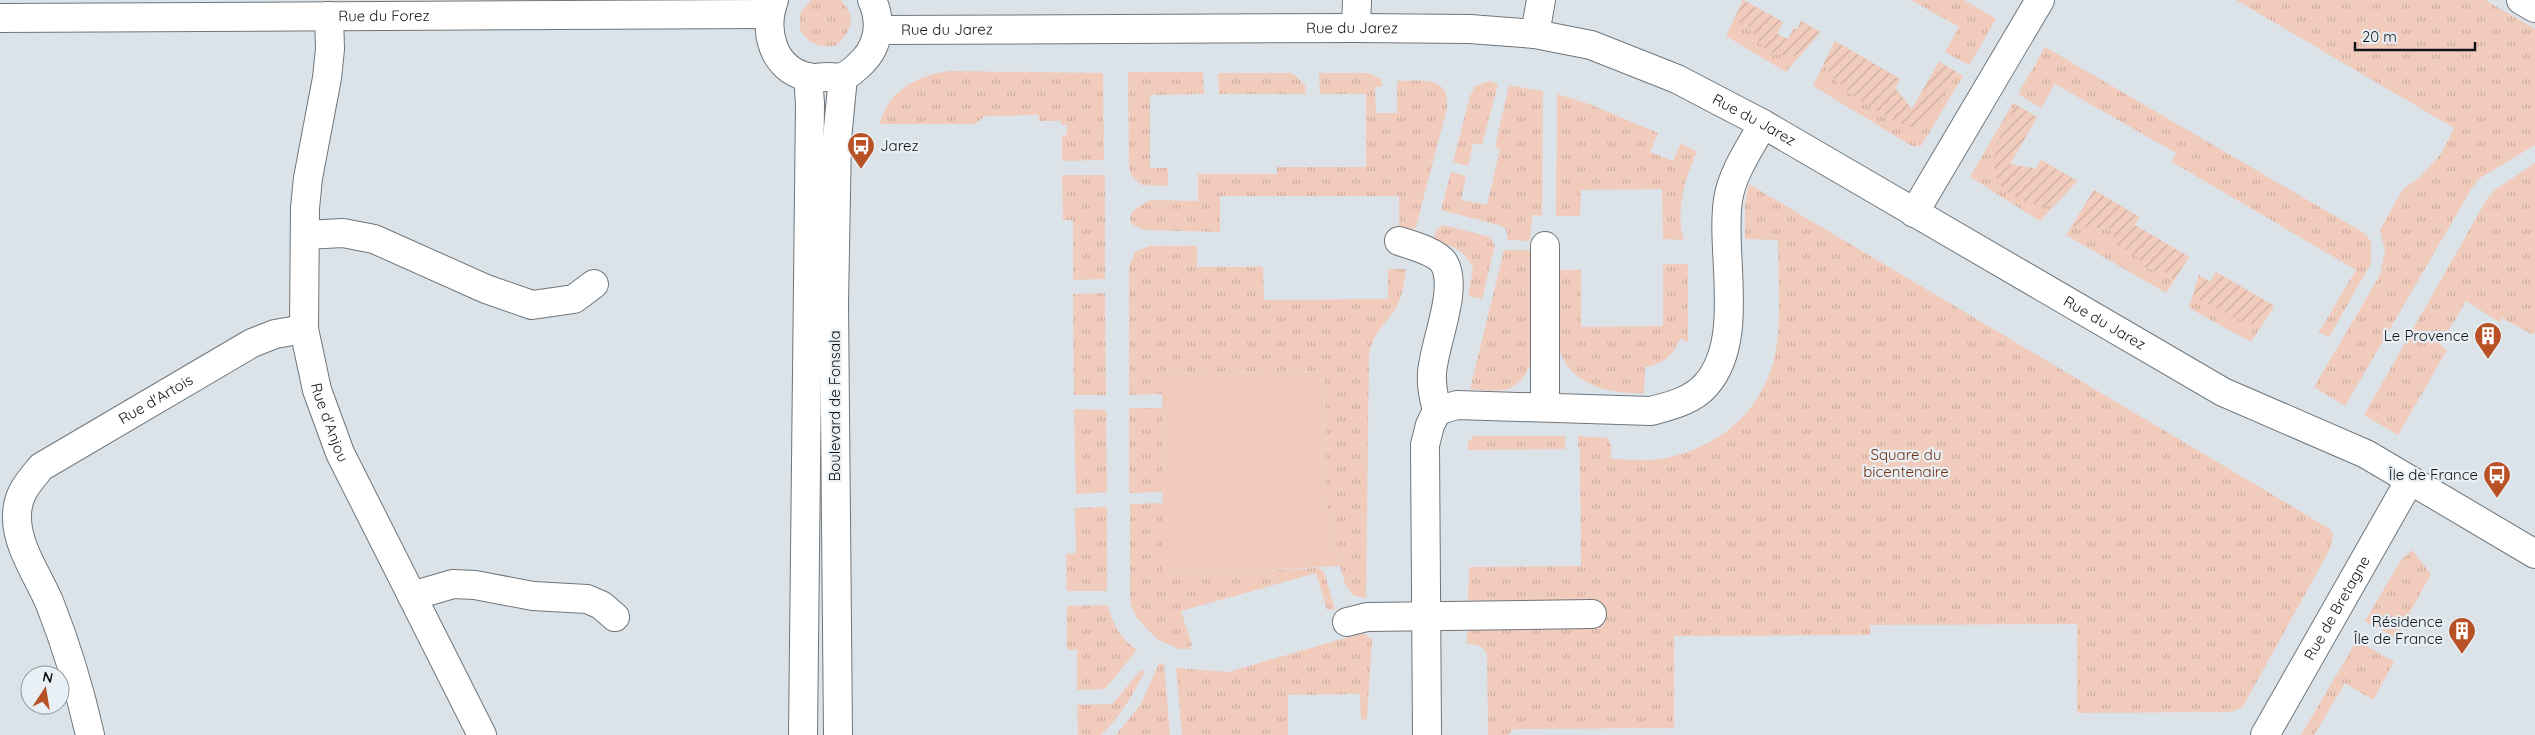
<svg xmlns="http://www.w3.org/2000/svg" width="2535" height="735" viewBox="0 0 2535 735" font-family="Quicksand,sans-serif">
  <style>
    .grass { fill: url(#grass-tufts) }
    .garden { fill: url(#garden-furrows) }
    .pitch { fill: #f1cbbc }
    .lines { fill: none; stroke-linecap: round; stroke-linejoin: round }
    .minor-casing { stroke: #6f767b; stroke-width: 30 }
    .minor { stroke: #fff; stroke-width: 28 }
    .labels { text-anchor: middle; stroke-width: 4.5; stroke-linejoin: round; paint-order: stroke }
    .street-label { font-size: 15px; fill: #111416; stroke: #e8f0f6 }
    .poi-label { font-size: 15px; fill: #111416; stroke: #e8f0f6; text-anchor: end }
    .park-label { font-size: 15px; fill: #732f10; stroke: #e8f0f6 }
  </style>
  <defs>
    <pattern id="grass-tufts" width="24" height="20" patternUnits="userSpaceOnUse" patternTransform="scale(1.25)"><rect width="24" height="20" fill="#f1cbbc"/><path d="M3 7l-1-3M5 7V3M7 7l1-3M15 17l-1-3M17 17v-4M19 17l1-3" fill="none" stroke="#ceada1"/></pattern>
    <pattern id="garden-furrows" width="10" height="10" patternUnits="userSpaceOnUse" patternTransform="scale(1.25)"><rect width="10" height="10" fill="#f1cbbc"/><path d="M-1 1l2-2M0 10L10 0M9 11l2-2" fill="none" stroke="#ceada1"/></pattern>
  </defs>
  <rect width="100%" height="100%" fill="#dbe3e9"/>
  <g class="grass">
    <path d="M 811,0 L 840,0 C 857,15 852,30 837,45 C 820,49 809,44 800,30 L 800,13 Z"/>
    <polygon points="1743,0 1783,22 1777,34 1788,39 1794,28 1797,30 1801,21 1820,32 1786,72 1726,36"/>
    <polygon points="1911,0 1964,0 1996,19 1969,65 1945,52 1959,27"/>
    <polygon points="2236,0 2485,0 2535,29 2535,145 2480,178 2473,186 2345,406 2314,387 2380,275 2385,250 2380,230 2403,189 2419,178 2441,154 2454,128"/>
    <polygon points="1835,41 1900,79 1895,88 1912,109 1939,62 1963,76 1921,146 1912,146 1813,86"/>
    <polygon points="2045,47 2364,233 2371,241 2371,263 2329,337 2319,332 2356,270 2172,162 2176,153 2055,84 2041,108 2018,94"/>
    <path d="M 951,71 L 1103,73 L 1104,160 L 1062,161 L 1062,135 L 1067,135 L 1067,125 L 1062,125 L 1061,121 L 1039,121 L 1039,115 L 985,116 L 975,124 L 880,124 C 887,91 919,74 951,71 Z"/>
    <polygon points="1128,72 1203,72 1204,94 1150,95 1150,168 1168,168 1168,186 1141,185 1131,175 1129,167"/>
    <polygon points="1218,73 1292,73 1305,85 1306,94 1219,94"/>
    <path d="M 1319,73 L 1368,73 L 1381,79 L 1382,87 L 1375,87 L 1376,113 L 1397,113 L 1397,81 C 1420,81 1450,74 1447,108 L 1416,227 L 1407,232 L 1399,227 L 1399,196 L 1220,196 L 1220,232 L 1144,230 L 1132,224 L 1130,219 L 1132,211 L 1150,200 L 1198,201 L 1198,174 L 1277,174 L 1277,167 L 1366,167 L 1366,94 L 1320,94 Z"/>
    <polygon points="1490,81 1498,84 1482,145 1473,143 1468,166 1453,162 1470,96 1475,86"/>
    <polygon points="1509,85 1543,91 1542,216 1532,215 1530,241 1508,240 1506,229 1502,226 1441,210 1451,172 1466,176 1461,200 1487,205 1500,149 1495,147"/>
    <path d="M 1557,94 L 1589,104 L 1658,133 L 1650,152 L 1673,161 L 1681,143 L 1697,152 C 1685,175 1675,215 1684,240 L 1663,239 L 1662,189 L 1581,190 L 1580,216 L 1556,216 Z"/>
    <polygon points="2013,103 2037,117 2010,164 2036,169 2041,160 2077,181 2040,221 1970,177"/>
    <polygon points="2535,163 2535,331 2533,335 2502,318 2499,322 2466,301 2440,345 2447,350 2398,435 2364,415 2487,199 2495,190"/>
    <polygon points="1062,175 1105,175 1105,279 1073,280 1073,220 1063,220"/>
    <path d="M 1749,184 L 2330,529 L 2333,535 L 2330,549 L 2242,708 L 2230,712 L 2077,713 L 2077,624 L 1870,625 L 1870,635 L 1674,636 L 1674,728 L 1514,729 L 1508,735 L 1488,735 L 1487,654 C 1482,645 1477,644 1467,644 L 1469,567 L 1581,566 L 1580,449 L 1578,449 L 1578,436 L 1608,438 L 1611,445 L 1611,459 C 1627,459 1645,462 1661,459 C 1722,448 1768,407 1777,344 C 1781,310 1778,274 1778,240 L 1745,239 L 1745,205 Z"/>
    <polygon points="2094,190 2139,217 2135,225 2189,257 2166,293 2066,235"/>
    <path d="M 1443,225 L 1490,237 L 1495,245 L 1482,299 L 1468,296 L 1473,268 C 1464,249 1453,246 1434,241 L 1436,230 Z"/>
    <path d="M 1149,246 L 1197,246 L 1197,267 L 1263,267 L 1264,300 L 1388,299 L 1388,269 L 1406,269 C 1404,280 1403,294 1398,304 C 1387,325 1373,330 1369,355 L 1366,598 L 1353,595 L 1345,584 L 1330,531 L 1326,495 L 1325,371 L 1162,374 L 1162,394 L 1129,395 L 1129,267 L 1135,252 Z"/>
    <path d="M 1504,250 L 1530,250 L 1533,356 C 1522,393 1504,393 1470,389 Z"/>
    <path d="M 1663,264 L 1688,264 L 1688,342 L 1680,339 C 1673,356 1663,364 1645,367 L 1644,393 C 1608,395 1562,383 1558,340 C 1555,318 1557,293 1557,270 L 1581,270 L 1581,327 L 1663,326 Z"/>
    <polygon points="2216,272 2274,306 2251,342 2189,308 2199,275 2210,282"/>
    <polygon points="1105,293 1106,395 1074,395 1073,294"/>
    <polygon points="1129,408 1162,408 1163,492 1129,493"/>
    <polygon points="1074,409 1106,410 1107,492 1076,494"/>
    <polygon points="1473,436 1565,436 1565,449 1468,450 1468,443"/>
    <polygon points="1163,503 1163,576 1318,568 1324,572 1335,609 1327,610 1316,573 1181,611 1192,645 1189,649 1180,649 1158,640 1136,617 1132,607 1130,599 1130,504"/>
    <polygon points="1107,507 1107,591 1067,591 1066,554 1076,553 1075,508"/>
    <polygon points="2412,550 2431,574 2399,632 2402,635 2398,639 2365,621 2401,560"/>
    <path d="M 1108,605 C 1111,623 1122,640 1137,650 L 1105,689 L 1077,690 L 1077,649 L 1067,650 L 1067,606 Z"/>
    <polygon points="1363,633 1372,639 1367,719 1361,720 1360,694 1288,695 1288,735 1182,735 1176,668 1228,672"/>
    <polygon points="2357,640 2394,662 2373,700 2345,683 2314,735 2301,735"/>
    <polygon points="1159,663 1164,664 1170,735 1116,735 1141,704"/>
    <path d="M 1141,670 L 1145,672 C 1132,695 1120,717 1101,735 L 1078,735 L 1077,705 L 1112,704 Z"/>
  </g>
  <g class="garden">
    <path d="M 1743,0 L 1783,22 L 1777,34 L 1788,39 L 1794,28 L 1797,30 L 1801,21 L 1820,32 L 1801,55 C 1787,57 1769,56 1760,44 C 1756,37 1753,30 1746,24 L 1733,22 Z"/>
    <path d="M 1835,41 L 1900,79 L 1895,88 L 1912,109 L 1939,62 L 1957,72 C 1949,85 1931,123 1916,127 C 1901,131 1845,91 1834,79 C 1830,74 1827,69 1824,63 Z"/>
    <path d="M 2016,105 L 2037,117 L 2010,164 L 2036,169 L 2041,160 L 2077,181 L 2053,207 C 1979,200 1985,157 2016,105 Z"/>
    <polygon points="2094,190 2139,217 2135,225 2189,257 2174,280 2163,270 2151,270 2143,266 2138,258 2117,243 2109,229 2072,226"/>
    <polygon points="2216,272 2274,306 2261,326 2239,320 2193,296 2199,275 2210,282"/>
  </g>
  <polygon class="pitch" points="1325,371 1326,495 1330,531 1340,566 1163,576 1162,374"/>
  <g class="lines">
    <defs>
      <g id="minor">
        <path d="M 774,0 C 763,30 772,69 808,77 C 813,79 821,77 827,77 C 832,77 838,78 842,77 C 848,75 854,70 858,66 C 878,49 883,24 872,0"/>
        <polyline points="2521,0 2535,8"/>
        <path id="s1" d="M 329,16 L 330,49 L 327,78 L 308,178 L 305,208 L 304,329 L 317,390 L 340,453 L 482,735"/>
        <path id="s2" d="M 0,18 L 768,14"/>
        <polyline points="1356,28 1357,0"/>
        <path id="s3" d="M 878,30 L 1356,28 L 1470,29 L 1535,34 L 1591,45 L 1677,79 L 1763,124 L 2223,392 L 2366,454 L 2535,554"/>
        <polyline points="1535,34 1541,0"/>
        <polyline points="1914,213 2040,0"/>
        <polyline points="305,235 343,233 374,239 486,289 532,305 574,299 594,284"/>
        <path d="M 1399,241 C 1411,245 1437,252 1444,263 C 1459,289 1434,343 1432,373 C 1431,387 1434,398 1437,411"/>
        <polyline points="1545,246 1545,407"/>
        <polyline points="412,596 453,584 475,585 533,596 587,599 601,605 615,617"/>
        <polyline points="1347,622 1367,617 1592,614"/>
        <path id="s4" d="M 90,735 C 80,691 67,647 50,604 C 39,577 16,546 17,516 C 17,494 28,483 41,467 L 252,343 L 275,334 L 304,329"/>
        <polyline points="803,735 810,103 808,77"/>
        <polyline points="838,735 834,303 837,139 843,77"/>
        <path d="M 1427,735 L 1425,445 L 1430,425 L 1437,411 L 1457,405 L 1651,411 C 1670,406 1692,401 1706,385 C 1746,340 1720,254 1728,200 C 1732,173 1750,148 1763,124"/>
        <path id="s5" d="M 2265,735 L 2410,480"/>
      </g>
    </defs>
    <use href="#minor" class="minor-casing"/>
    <use href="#minor" class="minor"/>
  </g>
  <defs>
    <symbol id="bus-pin" viewBox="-11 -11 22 30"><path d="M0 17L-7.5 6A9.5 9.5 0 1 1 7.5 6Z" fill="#b85226" stroke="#e8f0f6"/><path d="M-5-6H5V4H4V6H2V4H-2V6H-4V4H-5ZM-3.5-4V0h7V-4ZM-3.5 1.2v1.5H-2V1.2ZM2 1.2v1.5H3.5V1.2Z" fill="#fff"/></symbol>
    <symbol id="building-pin" viewBox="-11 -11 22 30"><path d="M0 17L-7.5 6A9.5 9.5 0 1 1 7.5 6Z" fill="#b85226" stroke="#e8f0f6"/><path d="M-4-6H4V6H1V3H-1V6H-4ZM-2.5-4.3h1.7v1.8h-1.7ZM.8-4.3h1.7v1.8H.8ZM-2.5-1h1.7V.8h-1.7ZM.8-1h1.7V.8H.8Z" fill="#fff"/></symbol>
  </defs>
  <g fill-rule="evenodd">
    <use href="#bus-pin" x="845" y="130" width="32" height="43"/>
    <use href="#building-pin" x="2472" y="320" width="32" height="43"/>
    <use href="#bus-pin" x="2481" y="459" width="32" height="43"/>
    <use href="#building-pin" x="2446" y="615" width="32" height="43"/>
  </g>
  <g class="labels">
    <g class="street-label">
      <text dy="5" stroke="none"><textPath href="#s2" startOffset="384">Rue du Forez</textPath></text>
      <text dy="5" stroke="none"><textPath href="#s3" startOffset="474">Rue du Jarez</textPath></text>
      <text dy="5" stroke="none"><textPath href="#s3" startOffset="69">Rue du Jarez</textPath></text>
      <text dy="5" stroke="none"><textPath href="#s3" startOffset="894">Rue du Jarez</textPath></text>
      <text dy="5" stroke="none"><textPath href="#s3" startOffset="1299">Rue du Jarez</textPath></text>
      <text dy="5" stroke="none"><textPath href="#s4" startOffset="421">Rue d'Artois</textPath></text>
      <text transform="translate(835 406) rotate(-90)" y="5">Boulevard de Fonsala</text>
      <text dy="5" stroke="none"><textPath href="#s1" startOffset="412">Rue d'Anjou</textPath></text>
      <text dy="5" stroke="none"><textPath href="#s5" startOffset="146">Rue de Bretagne</textPath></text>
    </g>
    <g class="poi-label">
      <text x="880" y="151" text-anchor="start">Jarez</text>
      <text x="2469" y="341">Le Provence</text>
      <text x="2478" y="480">Île de France</text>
      <text x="2443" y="627">Résidence<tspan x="2443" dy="17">Île de France</tspan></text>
    </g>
    <g class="park-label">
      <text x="1906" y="460">Square du<tspan x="1906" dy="17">bicentenaire</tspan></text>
    </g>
  </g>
  <g transform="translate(45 690) rotate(12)"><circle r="24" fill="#e8f0f6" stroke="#92989c"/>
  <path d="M0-4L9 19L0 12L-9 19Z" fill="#b85226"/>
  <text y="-8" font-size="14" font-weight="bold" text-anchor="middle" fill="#111416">N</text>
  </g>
  <path d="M2355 42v8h120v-8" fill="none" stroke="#111416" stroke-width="2.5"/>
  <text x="2362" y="42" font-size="15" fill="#111416" stroke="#e8f0f6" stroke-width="4" paint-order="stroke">20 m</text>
</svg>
